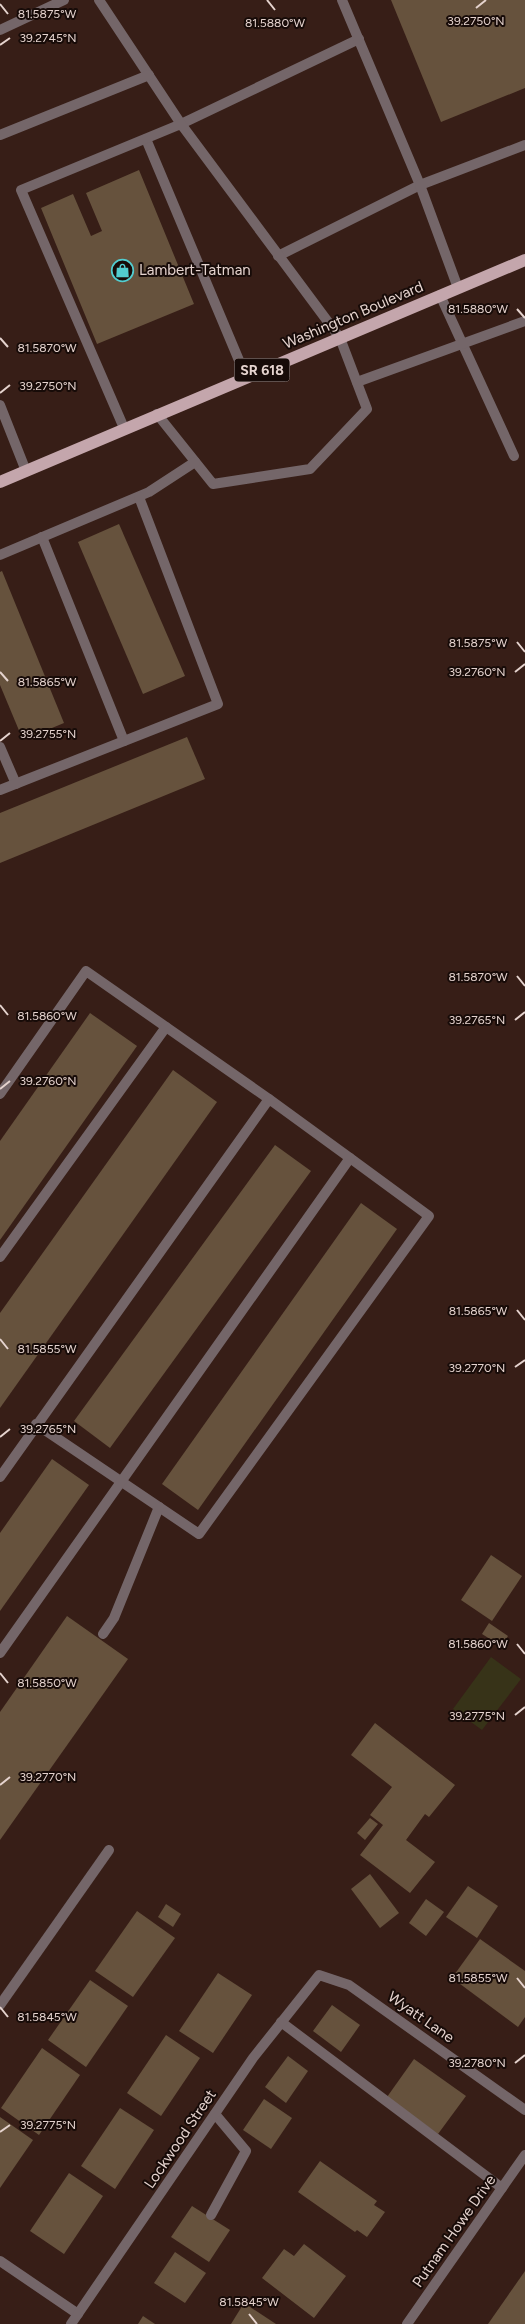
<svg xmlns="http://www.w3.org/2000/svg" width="525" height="2324" viewBox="0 0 525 2324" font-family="Figtree,sans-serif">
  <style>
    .green { fill: #373318 }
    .building { fill: #66523d }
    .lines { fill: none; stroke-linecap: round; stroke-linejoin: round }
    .service { stroke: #746669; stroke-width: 10 }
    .minor { stroke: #746669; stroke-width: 10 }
    .tertiary { stroke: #746669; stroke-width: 10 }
    .primary { stroke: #c4a6ac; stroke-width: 12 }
    .ticks { fill: none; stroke: #e5d3ce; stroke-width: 2 }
    .labels { text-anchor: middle; stroke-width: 4; stroke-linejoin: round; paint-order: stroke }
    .shield { fill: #170b08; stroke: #a79793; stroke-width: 1 }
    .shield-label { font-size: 14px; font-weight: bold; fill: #e5d3ce }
    .poi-label { font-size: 15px; fill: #e5d3ce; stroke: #170b08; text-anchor: start }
    .street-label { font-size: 15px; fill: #e5d3ce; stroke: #170b08 }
    .ticks-label { font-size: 12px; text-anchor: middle; fill: #e5d3ce; stroke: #170b08; stroke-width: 4; stroke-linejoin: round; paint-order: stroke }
  </style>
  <rect width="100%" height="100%" fill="#371e17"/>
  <polygon class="green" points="491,1657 521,1679 482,1730 453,1709"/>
  <g class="building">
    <polygon points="391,0 525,0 525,88 441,122"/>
    <polygon points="139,170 194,304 97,344 41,208 73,194 91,236 102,231 86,193"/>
    <polygon points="119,524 185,676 143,694 78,542"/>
    <polygon points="2,571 64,723 23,740 0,685 0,572"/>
    <polygon points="187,737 205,779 0,863 0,813"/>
    <polygon points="90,1013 137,1046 0,1240 0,1141"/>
    <polygon points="173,1070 217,1102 0,1408 0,1313"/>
    <polygon points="275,1145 311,1171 110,1448 74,1421"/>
    <polygon points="361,1203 397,1229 198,1510 162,1484"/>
    <polygon points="52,1459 89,1485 0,1611 0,1533"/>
    <polygon points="491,1555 522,1576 492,1621 461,1600"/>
    <polygon points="67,1616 128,1659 0,1840 0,1712"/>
    <polygon points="489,1623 508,1636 501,1646 482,1634"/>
    <polygon points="375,1723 455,1785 429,1817 425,1814 406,1840 435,1862 410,1893 360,1855 383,1825 370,1815 392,1787 351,1755"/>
    <polygon points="370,1818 378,1824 365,1840 357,1833"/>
    <polygon points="370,1874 399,1913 380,1928 351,1889"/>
    <polygon points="468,1886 498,1906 477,1938 446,1917"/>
    <polygon points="426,1899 444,1912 426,1936 409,1923"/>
    <polygon points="166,1904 181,1914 173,1927 158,1917"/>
    <polygon points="137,1911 175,1938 133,1997 95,1971"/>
    <polygon points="480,1939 525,1971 525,2017 518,2027 452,1978"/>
    <polygon points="218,1973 252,1995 213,2053 179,2031"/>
    <polygon points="90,1980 128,2006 86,2067 48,2040"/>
    <polygon points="332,2005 360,2025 341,2052 313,2031"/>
    <polygon points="166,2035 200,2058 161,2116 127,2093"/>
    <polygon points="42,2048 80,2075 39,2135 1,2108"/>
    <polygon points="288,2056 308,2071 286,2103 265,2087"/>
    <polygon points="414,2059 466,2096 438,2134 387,2097"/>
    <polygon points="264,2099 292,2118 271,2149 243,2130"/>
    <polygon points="120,2108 154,2130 115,2189 81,2166"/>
    <polygon points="0,2117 33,2140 0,2188"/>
    <polygon points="320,2161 377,2201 374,2205 385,2212 367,2237 357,2230 355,2232 298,2192"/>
    <polygon points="69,2173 103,2196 64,2254 30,2231"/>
    <polygon points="192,2206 230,2230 209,2262 171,2237"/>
    <polygon points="304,2244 346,2276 314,2318 262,2278 284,2249 294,2256"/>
    <polygon points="175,2252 206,2273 185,2303 154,2283"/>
    <polygon points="525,2271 525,2324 488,2324"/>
    <polygon points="244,2303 276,2324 231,2324"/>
    <polygon points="143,2316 155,2324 138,2324"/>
  </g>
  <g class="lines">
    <g class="service">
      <polyline points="99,0 181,124 359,39"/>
      <polyline points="0,30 64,0"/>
      <polyline points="0,135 149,75"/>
      <polyline points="146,139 246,377"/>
      <polyline points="278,256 420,185 342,0"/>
      <polyline points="458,288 420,185 525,145"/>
      <polyline points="440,295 514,456"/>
      <polyline points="357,382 525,321"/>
      <polyline points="0,405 26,471"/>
      <polyline points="124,428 21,190 181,124 340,338 367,409 310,469 213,484 157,414"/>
      <polyline points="42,537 124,741"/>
      <polyline points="0,555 149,492 195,462"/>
      <polyline points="0,747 16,784"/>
      <polyline points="0,790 218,704 139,497"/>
      <polyline points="0,1094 86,971 269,1099"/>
      <polyline points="0,1257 166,1027"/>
      <polyline points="36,1424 199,1534 429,1216 350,1158"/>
      <polyline points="0,1477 269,1099 350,1158 0,1653"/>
      <polyline points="103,1634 114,1618 159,1507"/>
      <polyline points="281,2022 502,2188"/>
      <polyline points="211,2215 246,2151 215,2114"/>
      <polyline points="0,2261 78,2314"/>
    </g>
    <g class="minor">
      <polyline points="0,2005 109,1850"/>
      <polyline points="71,2324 253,2058 319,1975 349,1985 525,2110"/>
    </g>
    <polyline class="tertiary" points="407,2324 525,2155"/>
    <polyline class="primary" points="0,482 525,260"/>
  </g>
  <path class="ticks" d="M 267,0 L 275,10M 0,4 L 8,14M 476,8 L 486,0M 0,45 L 10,38M 517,309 L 525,318M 0,338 L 8,347M 0,393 L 10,385M 517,642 L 525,652M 0,672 L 8,681M 515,672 L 525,664M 0,741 L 10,733M 517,976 L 525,986M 0,1005 L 8,1015M 515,1020 L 525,1012M 0,1089 L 10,1081M 517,1310 L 525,1320M 0,1339 L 8,1349M 515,1367 L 525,1360M 0,1437 L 10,1429M 517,1644 L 525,1654M 0,1673 L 8,1683M 515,1715 L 525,1707M 0,1785 L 10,1777M 517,1978 L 525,1988M 0,2007 L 8,2017M 515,2063 L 525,2055M 0,2132 L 10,2125M 249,2314 L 257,2324"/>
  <defs>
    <symbol id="shop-ring" viewBox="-11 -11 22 22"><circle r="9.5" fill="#170b08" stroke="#52cdd0" stroke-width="1.5"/><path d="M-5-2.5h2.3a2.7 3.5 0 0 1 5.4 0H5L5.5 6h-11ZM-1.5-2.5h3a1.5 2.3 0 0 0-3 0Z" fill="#52cdd0"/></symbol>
  </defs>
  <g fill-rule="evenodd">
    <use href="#shop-ring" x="110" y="258" width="25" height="25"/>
  </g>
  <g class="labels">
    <rect class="shield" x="234.5" y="358.5" width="55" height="23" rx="4"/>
    <g class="shield-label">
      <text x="262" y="375">SR 618</text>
    </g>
    <g class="poi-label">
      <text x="139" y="275">Lambert-Tatman</text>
    </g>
    <g class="street-label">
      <text transform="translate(353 315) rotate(-23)" y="5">Washington Boulevard</text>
      <text transform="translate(421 2017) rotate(35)" y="5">Wyatt Lane</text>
      <text transform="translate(180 2139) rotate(-56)" y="5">Lockwood Street</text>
      <text transform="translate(454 2231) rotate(-55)" y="5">Putnam Howe Drive</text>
    </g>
  </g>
  <g class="ticks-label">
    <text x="47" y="18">81.5875°W</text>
    <text x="476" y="25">39.2750°N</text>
    <text x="275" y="27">81.5880°W</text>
    <text x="48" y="42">39.2745°N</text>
    <text x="478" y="313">81.5880°W</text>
    <text x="47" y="352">81.5870°W</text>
    <text x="48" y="390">39.2750°N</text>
    <text x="478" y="647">81.5875°W</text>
    <text x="477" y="676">39.2760°N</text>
    <text x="47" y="686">81.5865°W</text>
    <text x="48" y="738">39.2755°N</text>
    <text x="478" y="981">81.5870°W</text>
    <text x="47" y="1020">81.5860°W</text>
    <text x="477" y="1024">39.2765°N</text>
    <text x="48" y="1085">39.2760°N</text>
    <text x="478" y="1315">81.5865°W</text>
    <text x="47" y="1353">81.5855°W</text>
    <text x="477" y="1372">39.2770°N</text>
    <text x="48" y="1433">39.2765°N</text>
    <text x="478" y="1648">81.5860°W</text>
    <text x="47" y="1687">81.5850°W</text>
    <text x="477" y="1720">39.2775°N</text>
    <text x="48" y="1781">39.2770°N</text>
    <text x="478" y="1982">81.5855°W</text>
    <text x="47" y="2021">81.5845°W</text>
    <text x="477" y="2067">39.2780°N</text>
    <text x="48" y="2129">39.2775°N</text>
    <text x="249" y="2306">81.5845°W</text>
  </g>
</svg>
